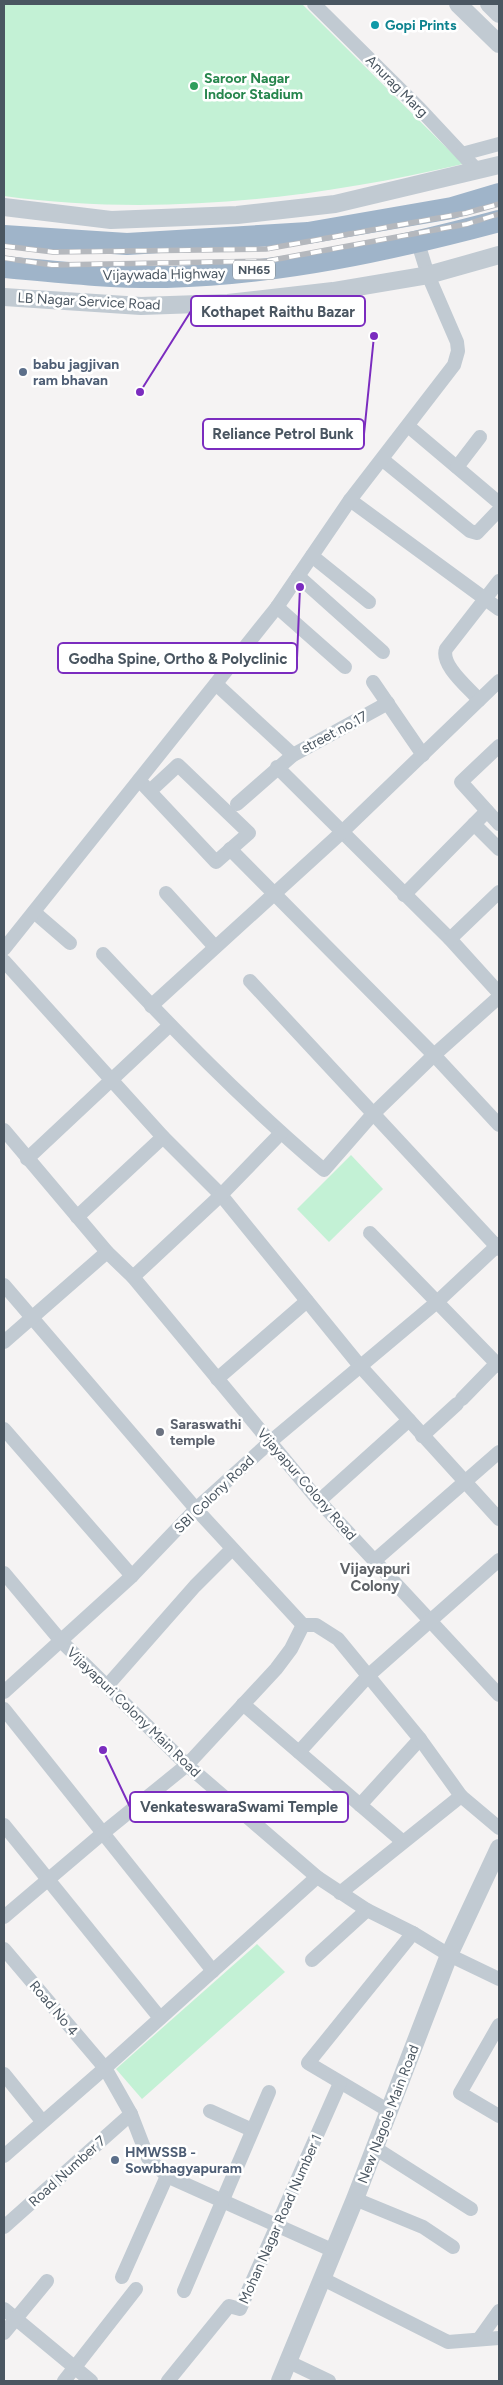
<svg xmlns="http://www.w3.org/2000/svg" width="503" height="2385" viewBox="0 0 503 2385" font-family="Figtree,sans-serif">
  <style>
    .green { fill: #c3f1d5 }
    .lines { fill: none; stroke-linecap: round; stroke-linejoin: round }
    .minor { stroke: #c1cad2; stroke-width: 14 }
    .tertiary { stroke: #c1cad2; stroke-width: 18 }
    .trunk { stroke: #9fb4c9; stroke-width: 22 }
    .rail-casing { stroke: #b5b8bd; stroke-width: 5.5 }
    .rail { stroke: #fff; stroke-width: 4; stroke-dasharray: 11; stroke-linecap: butt }
    .culture-dot { fill: #0f9aa8; stroke: #fff; stroke-width: 2 }
    .leisure-dot { fill: #2e9e5b; stroke: #fff; stroke-width: 2 }
    .service-dot { fill: #5c6f8a; stroke: #fff; stroke-width: 2 }
    .worship-dot { fill: #6b7280; stroke: #fff; stroke-width: 2 }
    .labels { text-anchor: middle; stroke-width: 5; stroke-linejoin: round; paint-order: stroke }
    .shield { fill: #fff; stroke: #808990; stroke-width: 1 }
    .shield-label { font-size: 12px; font-weight: bold; fill: #4a5661 }
    .culture-label { font-size: 14px; font-weight: bold; fill: #0d838f; stroke: #fff; text-anchor: start }
    .leisure-label { font-size: 14px; font-weight: bold; fill: #27864d; stroke: #fff; text-anchor: start }
    .street-label { font-size: 14px; fill: #4a5661; stroke: #fff }
    .service-label { font-size: 14px; font-weight: bold; fill: #4e5e75; stroke: #fff; text-anchor: start }
    .worship-label { font-size: 14px; font-weight: bold; fill: #5b616d; stroke: #fff; text-anchor: start }
    .neighbourhood-label { font-size: 15px; font-weight: bold; fill: #5f6368; stroke: #fff }
    .leader { fill: none; stroke: #7b2cbf; stroke-width: 2 }
    .callout-dot { fill: #7b2cbf; stroke: #fff; stroke-width: 2 }
    .callout { fill: #fff; stroke: #7b2cbf; stroke-width: 2 }
    .callout-label { font-size: 15px; text-anchor: middle; font-weight: bold; fill: #4a5661 }
  </style>
  <rect width="100%" height="100%" fill="#f5f3f3"/>
  <g class="green">
    <path d="M 4,4 L 302,4 L 463,164 C 314,199 156,217 4,196 Z"/>
    <polygon points="351,1155 383,1189 329,1242 297,1209"/>
    <polygon points="257,1944 285,1972 142,2099 116,2069"/>
  </g>
  <g class="lines">
    <g class="minor">
      <polyline points="314,4 420,109 477,170"/>
      <polyline points="462,154 499,144"/>
      <polyline points="408,426 498,502"/>
      <polyline points="383,460 470,531 477,533 497,512"/>
      <polyline points="457,467 480,437"/>
      <polyline points="350,500 499,609"/>
      <polyline points="312,556 369,602"/>
      <polyline points="298,576 383,652"/>
      <polyline points="277,607 345,667"/>
      <polyline points="373,682 423,755"/>
      <polyline points="216,684 293,755"/>
      <path d="M 479,700 C 469,688 440,665 446,649 L 499,581"/>
      <polyline points="499,746 461,782 499,824"/>
      <polyline points="277,767 450,939 499,993"/>
      <polyline points="139,780 216,862 249,833 178,765 150,791"/>
      <polyline points="237,804 293,755 388,703"/>
      <polyline points="474,824 499,849"/>
      <polyline points="230,849 434,1055 499,1125"/>
      <polyline points="166,893 215,947"/>
      <polyline points="404,895 487,811"/>
      <polyline points="34,912 70,943"/>
      <polyline points="450,939 499,892"/>
      <polyline points="4,949 277,607 350,500 454,365 458,351 457,342 428,275 418,243"/>
      <path d="M 103,954 C 173,1029 245,1103 324,1170 L 372,1115 L 434,1055 L 499,997"/>
      <polyline points="4,961 163,1137 221,1195 360,1366 499,1519"/>
      <polyline points="250,981 499,1249"/>
      <polyline points="151,1006 341,833 499,681"/>
      <polyline points="4,1130 107,1252 133,1277 319,1501 499,1695"/>
      <polyline points="27,1159 170,1025"/>
      <polyline points="77,1217 163,1137"/>
      <polyline points="370,1233 499,1366"/>
      <polyline points="133,1277 221,1195 281,1133"/>
      <polyline points="4,1285 196,1509 303,1625"/>
      <polyline points="4,1342 107,1252"/>
      <polyline points="217,1379 307,1301"/>
      <polyline points="462,1399 496,1364"/>
      <polyline points="4,1429 132,1576"/>
      <polyline points="422,1436 457,1404"/>
      <polyline points="319,1501 409,1420"/>
      <polyline points="374,1561 499,1452"/>
      <polyline points="4,1573 61,1641 187,1765 317,1877 367,1910 413,1933 449,1955 499,1979"/>
      <polyline points="107,1686 195,1586 232,1549"/>
      <polyline points="4,1692 132,1576 196,1509 270,1442 437,1302 499,1244"/>
      <polyline points="243,1704 402,1841"/>
      <polyline points="4,1709 213,1971"/>
      <polyline points="299,1752 369,1675 499,1560"/>
      <polyline points="360,1805 420,1739"/>
      <polyline points="4,1825 160,2018"/>
      <polyline points="340,1893 461,1796"/>
      <polyline points="4,1917 103,1833 187,1765 276,1669 291,1649 303,1625 316,1625 338,1639 420,1739 461,1796 499,1828"/>
      <polyline points="4,1949 105,2068 131,2114 148,2158 167,2176 334,2251"/>
      <polyline points="312,1960 367,1910"/>
      <polyline points="499,2025 460,2093 499,2116"/>
      <polyline points="4,2074 42,2121"/>
      <polyline points="210,2111 252,2130"/>
      <polyline points="389,2111 308,2063 413,1933"/>
      <polyline points="375,2148 471,2209"/>
      <polyline points="4,2156 105,2068 317,1877"/>
      <polyline points="355,2199 423,2227 453,2247"/>
      <polyline points="4,2227 131,2114"/>
      <polyline points="122,2277 167,2176"/>
      <polyline points="323,2279 448,2342 499,2338"/>
      <polyline points="184,2291 269,2092"/>
      <polyline points="4,2309 91,2381"/>
      <polyline points="4,2333 47,2281"/>
      <polyline points="479,2339 499,2311"/>
      <polyline points="289,2362 329,2381"/>
      <polyline points="64,2381 136,2289"/>
      <polyline points="168,2381 229,2306 240,2309 340,2083"/>
    </g>
    <g class="tertiary">
      <polyline points="458,4 499,44"/>
      <polyline points="489,4 499,14"/>
      <polyline points="4,207 111,220 237,215 335,204 499,165"/>
      <polyline points="4,297 141,306 228,303 333,291 428,275 499,255"/>
      <polyline points="280,2381 355,2199 449,1955 499,1848"/>
    </g>
    <g class="trunk">
      <polyline points="4,236 127,244 308,233 452,208 499,194"/>
      <path d="M 4,267 C 58,272 112,278 167,277 C 280,274 390,250 499,221"/>
    </g>
    <defs>
      <g id="rail">
        <polyline points="4,246 53,252 266,249 466,213 499,204"/>
        <polyline points="4,258 52,265 267,261 467,224 499,214"/>
      </g>
    </defs>
    <use href="#rail" class="rail-casing"/>
    <use href="#rail" class="rail"/>
  </g>
  <circle class="culture-dot" cx="375" cy="25" r="5"/>
  <circle class="leisure-dot" cx="194" cy="86" r="5"/>
  <g class="service-dot">
    <circle cx="23" cy="372" r="5"/>
    <circle cx="115" cy="2160" r="5"/>
  </g>
  <circle class="worship-dot" cx="160" cy="1432" r="5"/>
  <g class="labels">
    <rect class="shield" x="233" y="260.5" width="42" height="19" rx="4"/>
    <g class="shield-label">
      <text x="254" y="274">NH65</text>
    </g>
    <g class="culture-label">
      <text x="385" y="30">Gopi Prints</text>
    </g>
    <g class="leisure-label">
      <text x="204" y="83">Saroor Nagar<tspan x="204" dy="16">Indoor Stadium</tspan></text>
    </g>
    <g class="street-label">
      <text transform="translate(397 86) rotate(45)" y="5">Anurag Marg</text>
      <text transform="translate(164 274) rotate(-1)" y="5">Vijaywada Highway</text>
      <text transform="translate(89 301) rotate(3)" y="5">LB Nagar Service Road</text>
      <text transform="translate(334 732) rotate(-28)" y="5">street no.17</text>
      <text transform="translate(307 1484) rotate(49)" y="5">Vijayapur Colony Road</text>
      <text transform="translate(214 1494) rotate(-44)" y="5">SBI Colony Road</text>
      <text transform="translate(134 1712) rotate(44)" y="5">Vijayapuri Colony Main Road</text>
      <text transform="translate(54 2008) rotate(50)" y="5">Road No 4</text>
      <text transform="translate(388 2114) rotate(-69)" y="5">New Nagole Main Road</text>
      <text transform="translate(67 2171) rotate(-42)" y="5">Road Number 7</text>
      <text transform="translate(280 2219) rotate(-66)" y="5">Mohan Nagar Road Number 1</text>
    </g>
    <g class="service-label">
      <text x="33" y="369">babu jagjivan<tspan x="33" dy="16">ram bhavan</tspan></text>
      <text x="125" y="2157">HMWSSB -<tspan x="125" dy="16">Sowbhagyapuram</tspan></text>
    </g>
    <g class="worship-label">
      <text x="170" y="1429">Saraswathi<tspan x="170" dy="16">temple</tspan></text>
    </g>
    <g class="neighbourhood-label">
      <text x="375" y="1574">Vijayapuri<tspan x="375" dy="17">Colony</tspan></text>
    </g>
  </g>
  <path class="leader" d="M140 392L191 311M374 336L364 434M300 587L297 658M103 1750L130 1807"/>
  <g class="callout-dot">
    <circle cx="140" cy="392" r="5"/>
    <circle cx="374" cy="336" r="5"/>
    <circle cx="300" cy="587" r="5"/>
    <circle cx="103" cy="1750" r="5"/>
  </g>
  <g class="callout">
    <rect x="191" y="296" width="174" height="30" rx="5"/>
    <rect x="203" y="419" width="161" height="30" rx="5"/>
    <rect x="58" y="643" width="239" height="30" rx="5"/>
    <rect x="130" y="1792" width="218" height="30" rx="5"/>
  </g>
  <g class="callout-label">
    <text x="278" y="317">Kothapet Raithu Bazar</text>
    <text x="283" y="439">Reliance Petrol Bunk</text>
    <text x="178" y="664">Godha Spine, Ortho &amp; Polyclinic</text>
    <text x="239" y="1812">VenkateswaraSwami Temple</text>
  </g>
  <rect width="503" height="2385" fill="none" stroke="#4a5661" stroke-width="10"/>
</svg>
